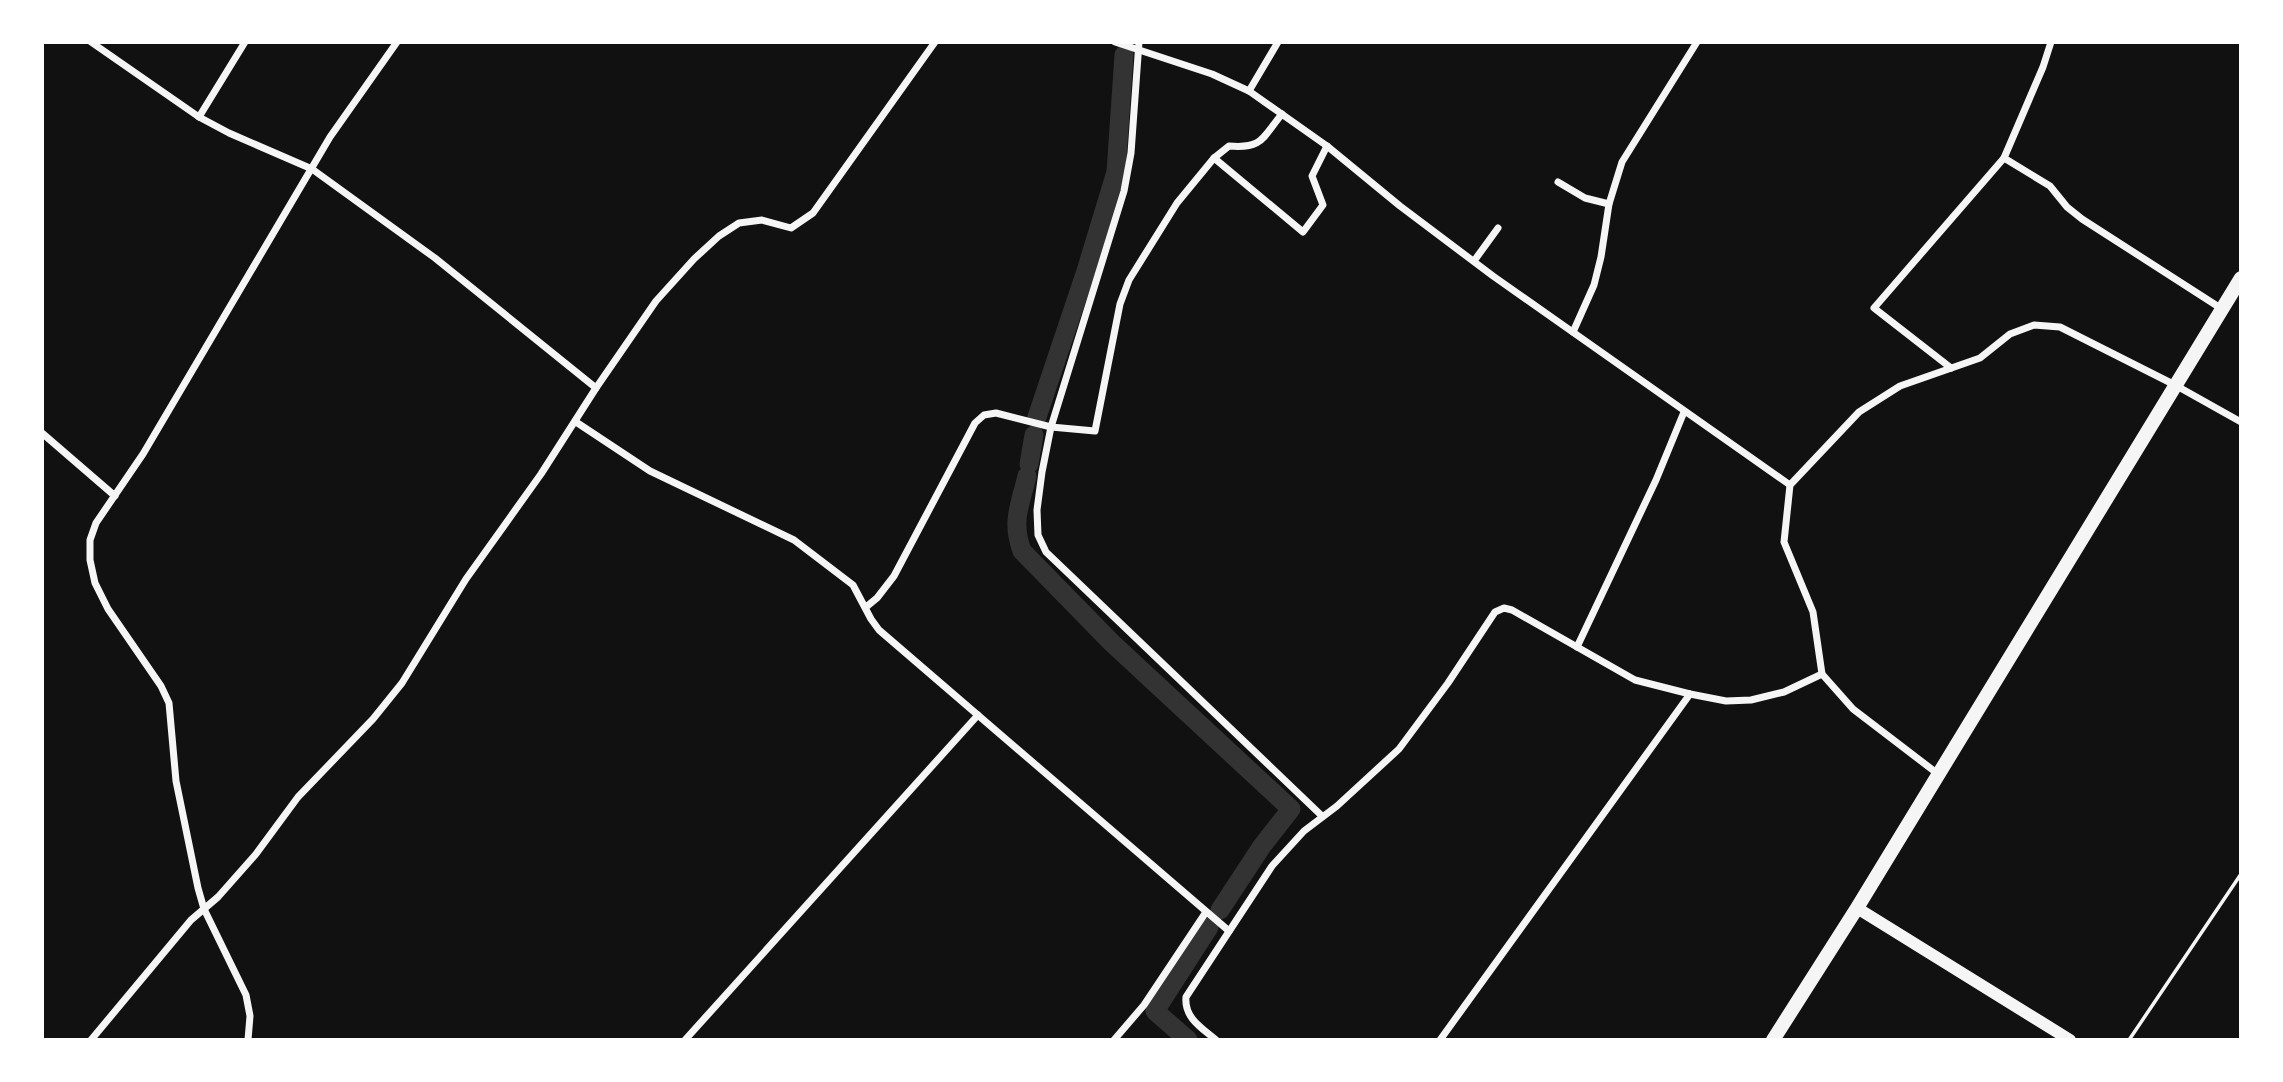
<svg xmlns="http://www.w3.org/2000/svg" width="2283" height="1082" viewBox="0 0 2283 1082" font-family="'Sofia Sans Condensed',sans-serif">
  <style>
    .lines { fill: none; stroke-linecap: round; stroke-linejoin: round }
    .canal { stroke: #333; stroke-width: 19 }
    .path { stroke: #f5f5f5; stroke-width: 3.5 }
    .minor { stroke: #f5f5f5; stroke-width: 7 }
    .tertiary { stroke: #f5f5f5; stroke-width: 12 }
    .secondary { stroke: #f5f5f5; stroke-width: 14 }
  </style>
  <rect width="100%" height="100%" fill="#111"/>
  <g class="lines">
    <g class="canal">
      <polyline points="1037,417 1086,271 1116,172 1124,55"/>
      <polyline points="1029,464 1034,435"/>
      <path d="M 1027,476 C 1020,506 1011,521 1022,551 L 1112,643 L 1291,809 L 1262,846 L 1220,910"/>
      <polyline points="1188,1040 1155,1011 1209,927"/>
    </g>
    <polyline class="path" points="2129,1040 2241,874"/>
    <g class="minor">
      <polyline points="91,42 199,117 229,133 312,169 435,258 596,388"/>
      <polyline points="1115,42 1212,74 1249,91 1327,146 1400,206 1493,276 1790,485"/>
      <polyline points="1139,42 1131,153 1124,191 1051,427 1042,472 1037,510 1038,535 1046,552 1322,816"/>
      <polyline points="2051,42 2043,67 2004,158 2050,186 2067,207 2082,219 2222,309"/>
      <polyline points="1249,91 1278,42"/>
      <polyline points="199,117 245,42"/>
      <polyline points="1214,158 1303,232 1323,205 1312,176 1327,146"/>
      <polyline points="1558,182 1585,198 1609,204"/>
      <polyline points="1474,261 1498,228"/>
      <polyline points="1573,332 1594,285 1601,257 1609,204 1622,162 1697,42"/>
      <polyline points="1951,368 1874,308 2004,158"/>
      <polyline points="576,422 650,471 794,540 853,585 871,619 879,630 1229,931"/>
      <polyline points="42,433 115,496"/>
      <path d="M 866,607 L 877,598 L 894,576 L 975,423 L 984,415 L 996,413 L 1051,427 L 1095,431 L 1120,304 L 1129,280 L 1177,203 L 1214,158 L 1229,146 C 1263,149 1262,138 1282,114"/>
      <polyline points="1577,647 1656,480 1684,412"/>
      <polyline points="1938,774 1853,709 1822,674 1813,612 1784,542 1790,485 1859,412 1900,386 1980,358 2010,334 2034,325 2060,327 2175,385 2241,422"/>
      <polyline points="91,1040 191,920 218,897 256,854 298,797 373,719 402,683 466,579 541,474 596,388 656,301 694,259 719,236 739,223 762,220 791,228 813,213 935,42"/>
      <polyline points="248,1040 250,1016 246,995 204,909 198,888 176,781 169,703 161,686 108,609 95,583 90,560 90,540 96,523 143,454 330,137 397,42"/>
      <polyline points="685,1040 978,715"/>
      <polyline points="1114,1040 1144,1005 1206,912"/>
      <path d="M 1216,1040 C 1202,1028 1184,1018 1186,997 L 1272,866 L 1304,831 L 1337,806 L 1399,749 L 1448,683 L 1495,612 L 1504,608 L 1512,610 L 1635,680 L 1690,694 L 1726,701 L 1751,700 L 1784,692 L 1822,674"/>
      <polyline points="1440,1040 1690,694"/>
    </g>
    <polyline class="tertiary" points="1857,908 2070,1040"/>
    <polyline class="secondary" points="1773,1040 1857,908 2241,278"/>
  </g>
  <rect width="2283" height="1082" fill="none" stroke="#ffffff" stroke-width="88"/>
</svg>
